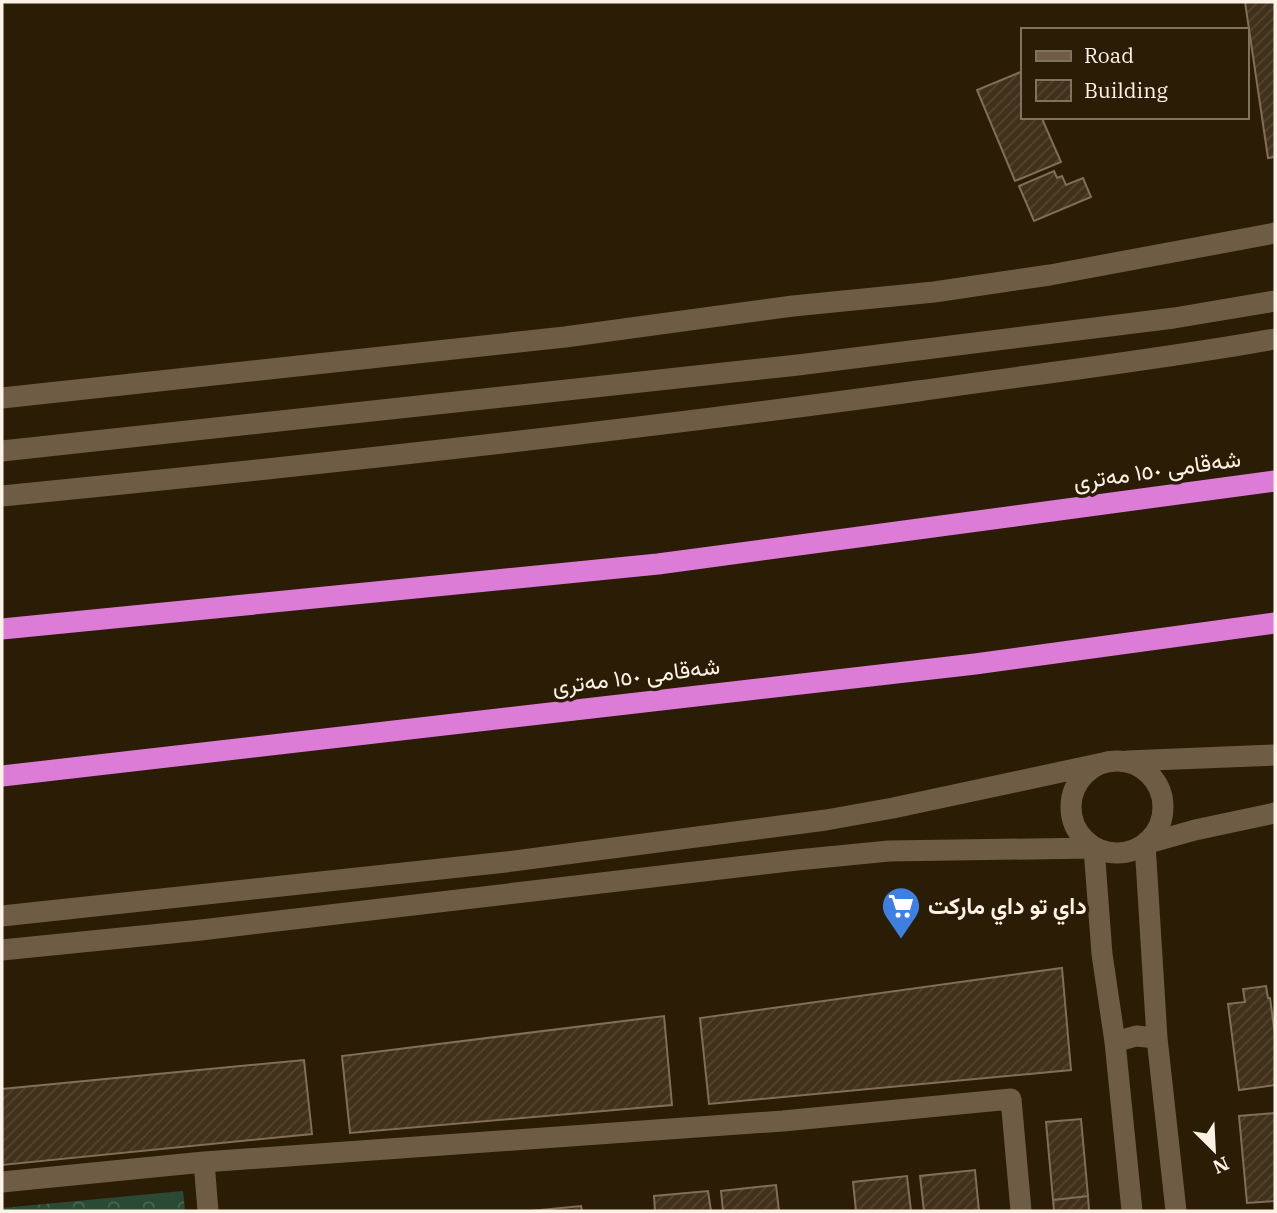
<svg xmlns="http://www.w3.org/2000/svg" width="1277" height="1213" font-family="'IBM Plex Serif',Vazirmatn,serif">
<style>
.park{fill:url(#park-crowns)}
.building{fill:url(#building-hatch);stroke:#806e56;stroke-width:2}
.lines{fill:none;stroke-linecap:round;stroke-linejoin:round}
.street{stroke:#6e5c45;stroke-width:21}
.secondary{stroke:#6e5c45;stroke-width:21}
.highway{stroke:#dd7cd6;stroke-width:21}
.labels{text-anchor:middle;stroke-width:7;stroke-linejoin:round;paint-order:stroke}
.street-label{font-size:23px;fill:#fcf2e5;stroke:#2b1c06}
.poi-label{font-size:23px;font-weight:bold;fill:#fcf2e5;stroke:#2b1c06;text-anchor:start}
</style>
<defs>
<pattern id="park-crowns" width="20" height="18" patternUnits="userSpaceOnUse" patternTransform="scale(1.75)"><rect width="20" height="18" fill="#2a4a35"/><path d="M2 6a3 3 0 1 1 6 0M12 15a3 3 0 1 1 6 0" fill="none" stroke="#4a6552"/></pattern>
<pattern id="building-hatch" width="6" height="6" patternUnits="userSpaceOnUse" patternTransform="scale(1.75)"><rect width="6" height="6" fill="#41311b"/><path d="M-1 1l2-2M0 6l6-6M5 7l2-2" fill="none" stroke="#544531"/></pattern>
</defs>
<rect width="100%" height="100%" fill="#2b1c06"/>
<!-- park -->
<path class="park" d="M183,1191L185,1211H2V1208Z"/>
<!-- building -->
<path class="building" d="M1245,2H1275V157L1268,158Z
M1023,71V117H1044L1043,121L1061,162L1015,181L977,90Z
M1054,171L1057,178L1062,176L1066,185L1083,178L1091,197L1034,221L1019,186Z
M1062,968L1071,1070L709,1104L700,1018Z
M1266,986L1268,998H1270L1275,1035V1085L1239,1090L1228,1004L1245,1002L1243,989Z
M664,1016L672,1105L350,1133L342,1056Z
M304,1060L312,1134L2,1165V1089Z
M1275,1113V1201L1247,1203L1239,1116Z
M1081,1119L1088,1196L1053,1200L1046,1122Z
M975,1170L979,1211H924L920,1176Z
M907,1176L911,1211H856L853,1182Z
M776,1185L779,1211H723L721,1191Z
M708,1191L711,1211H655L654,1196Z
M1088,1196L1089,1211H1054L1053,1200Z
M581,1206L582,1211H530Z"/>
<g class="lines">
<!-- street -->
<path class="street" d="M2,398L565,337L793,306L934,292L1050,275L1275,233
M204,1162L208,1211
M2,1182L204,1162L783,1121L1011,1099L1021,1211"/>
<!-- secondary -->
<path class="secondary" d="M2,451L798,365L1174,318L1275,301
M2,496C308,466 613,433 918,391C1037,374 1157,360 1275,339
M1071 807a46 46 0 1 1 92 0a46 46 0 1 1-92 0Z
M1127,761L1275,755
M2,916L506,862L826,820L893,808L1103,763
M2,950L201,930L797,860L889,851L1094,848L1102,954L1115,1042L1132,1211
M1115,1042L1136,1036L1157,1038
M1176,1211L1157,1038L1145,844L1195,830L1275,813"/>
<!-- highway -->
<path class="highway" d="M2,629L658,564L1275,481
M2,776L975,664L1275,623"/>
</g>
<!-- icons -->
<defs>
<g id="supermarket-pin" transform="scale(2.0125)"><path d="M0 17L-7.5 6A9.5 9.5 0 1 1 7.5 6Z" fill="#3f7fe0" stroke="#2b1c06"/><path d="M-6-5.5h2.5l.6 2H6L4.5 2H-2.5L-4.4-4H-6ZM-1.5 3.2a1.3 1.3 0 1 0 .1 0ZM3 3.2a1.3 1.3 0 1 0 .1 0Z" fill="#fff"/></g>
</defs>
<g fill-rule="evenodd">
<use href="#supermarket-pin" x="901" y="906"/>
</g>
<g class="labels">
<!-- street labels -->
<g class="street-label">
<text transform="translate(1157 470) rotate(-8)" y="8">شەقامی ١٥٠ مەتری</text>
<text transform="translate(636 676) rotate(-7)" y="8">شەقامی ١٥٠ مەتری</text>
</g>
<!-- poi labels -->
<g class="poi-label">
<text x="928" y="914">داي تو داي ماركت</text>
</g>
</g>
<!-- border -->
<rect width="1277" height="1213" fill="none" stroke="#fcf2e5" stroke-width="7"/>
<!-- legend -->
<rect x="1021" y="28" width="228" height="91" fill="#2b1c06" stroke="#7f725f" stroke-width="2"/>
<rect x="1036" y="51" width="35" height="10" fill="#6e5c45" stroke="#7f725f" stroke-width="2"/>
<text x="1084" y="63" font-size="21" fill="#fcf2e5">Road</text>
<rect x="1036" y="80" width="35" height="21" fill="url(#building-hatch)" stroke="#7f725f" stroke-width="2"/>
<text x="1084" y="98" font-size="21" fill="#fcf2e5">Building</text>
<!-- north arrow -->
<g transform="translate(1214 1150) rotate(156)" stroke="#2b1c06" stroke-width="5" paint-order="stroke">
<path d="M0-5L12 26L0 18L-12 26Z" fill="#fcf2e5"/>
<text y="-10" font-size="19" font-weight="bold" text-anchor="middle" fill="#fcf2e5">N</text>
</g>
</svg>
